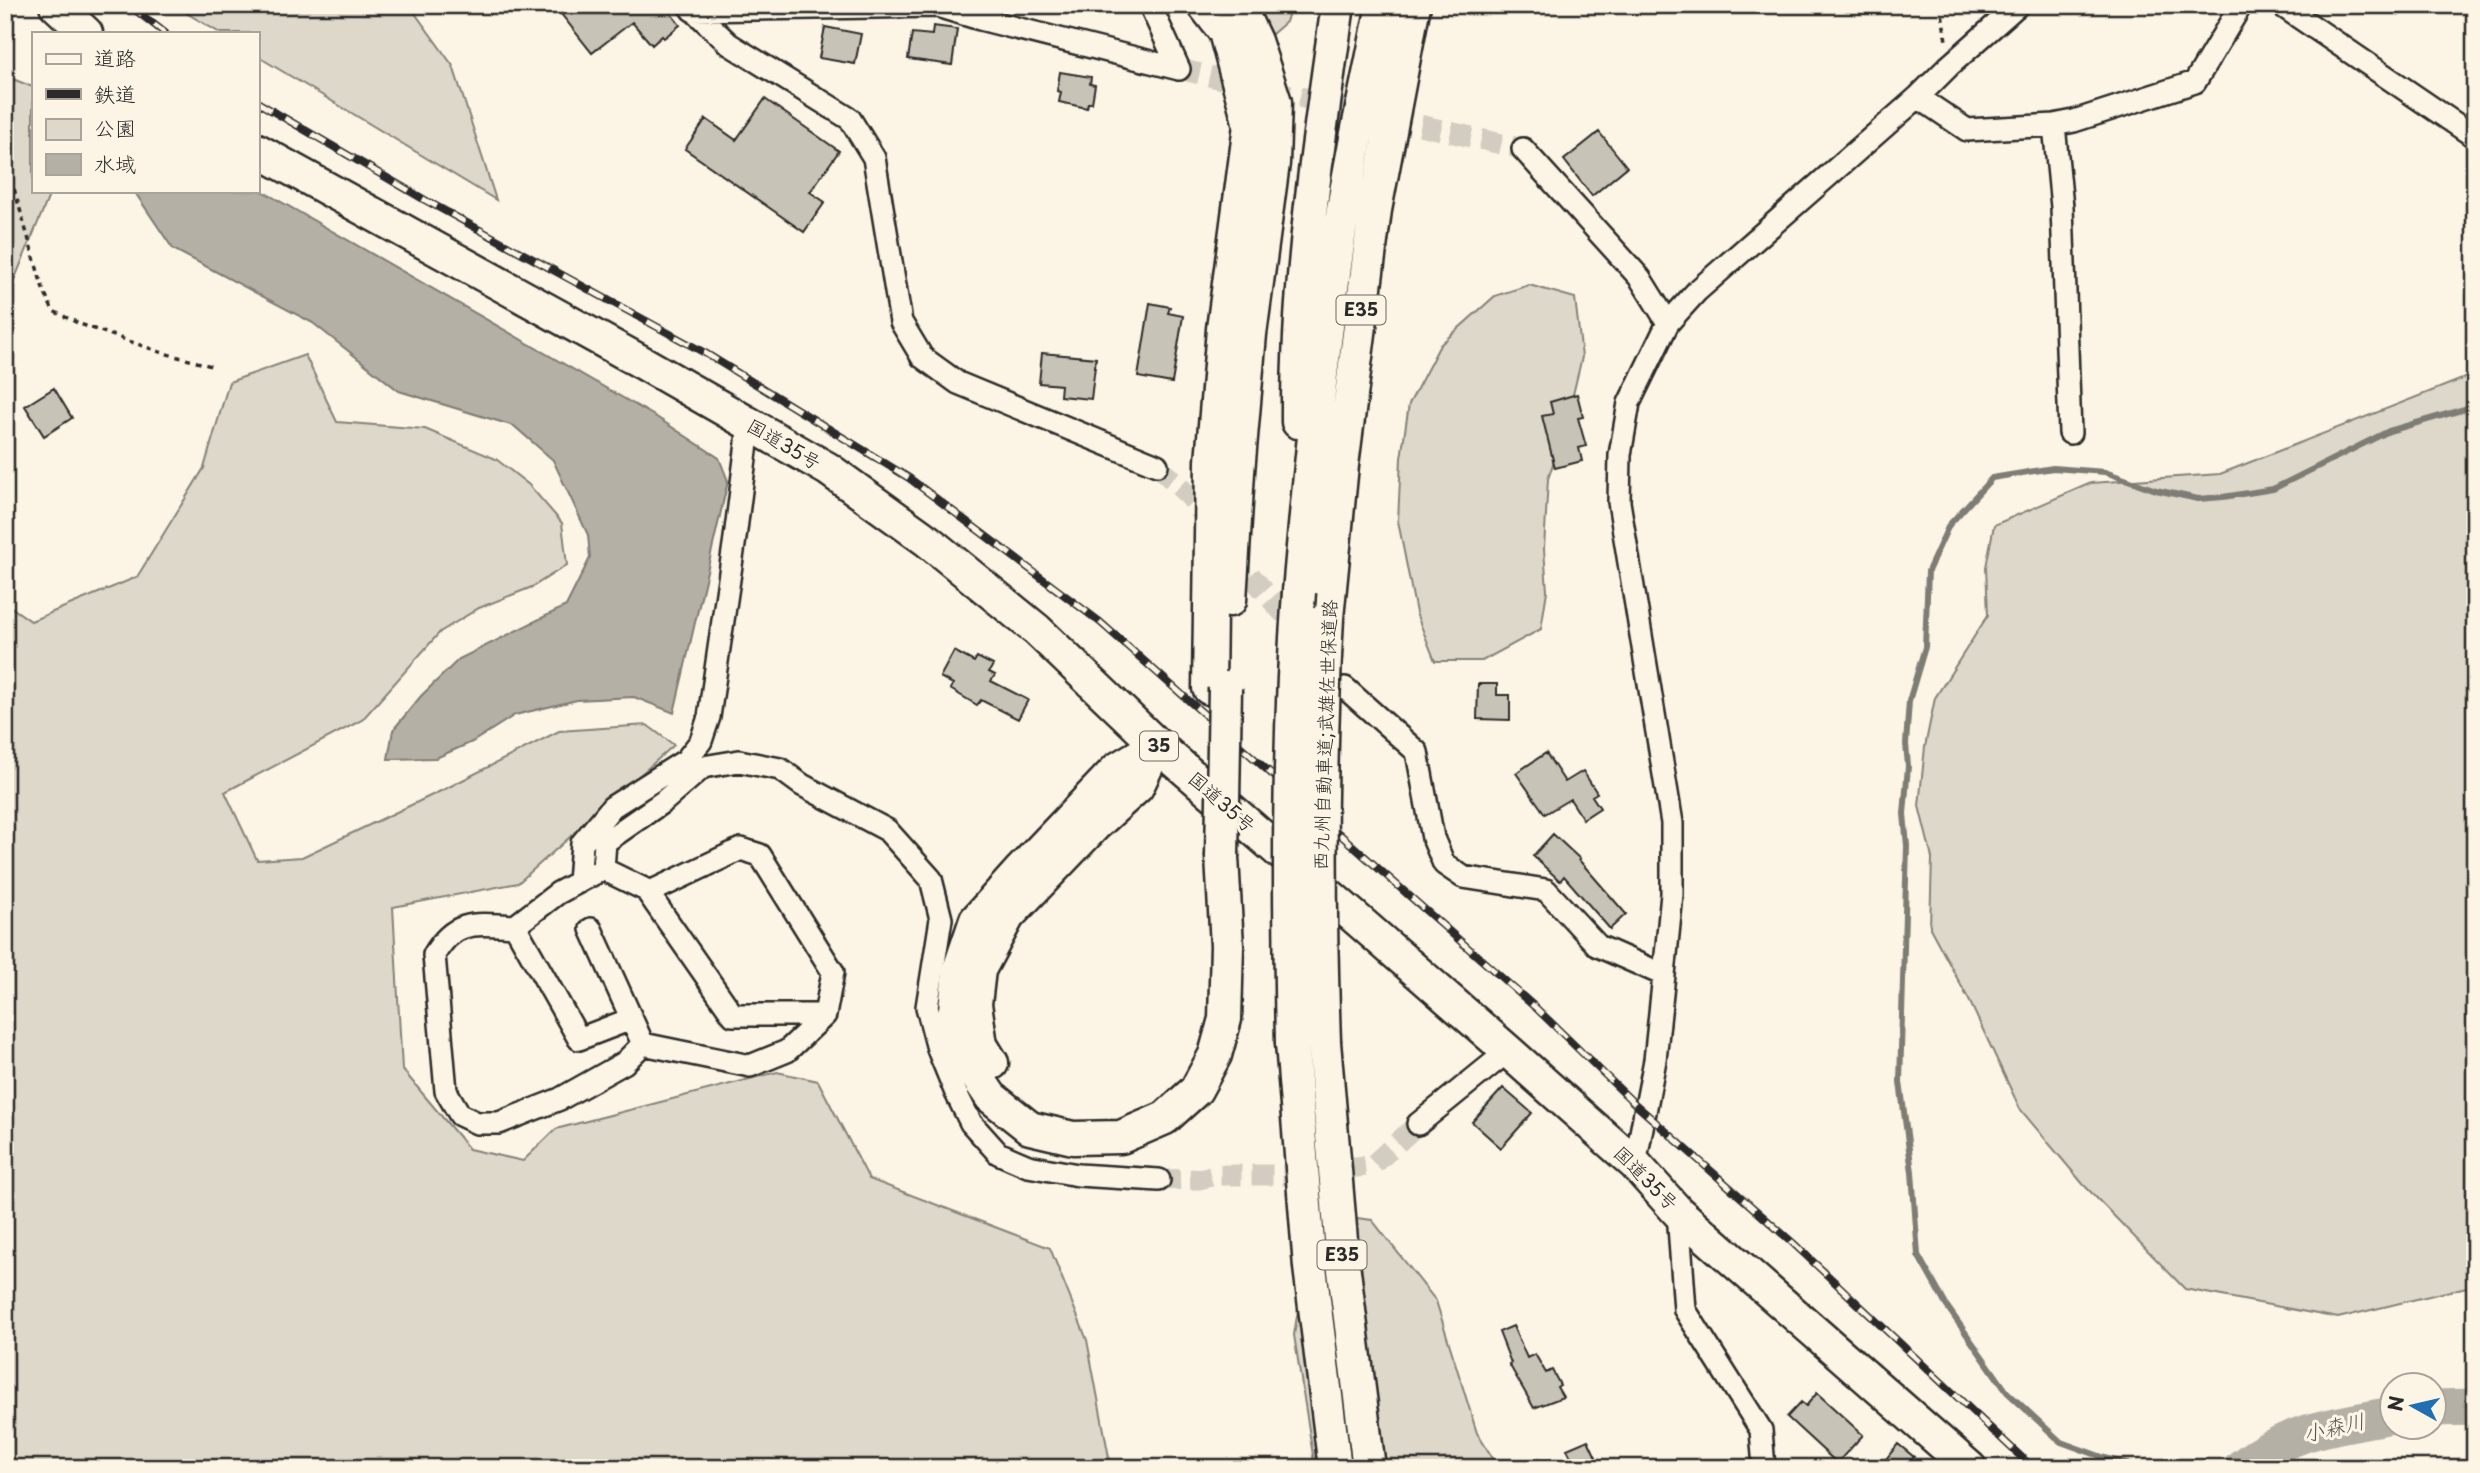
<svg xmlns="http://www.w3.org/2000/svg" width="2480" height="1473" font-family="'Playpen Sans','Klee One',sans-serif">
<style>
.green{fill:#ded8ca;stroke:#84827a;stroke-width:2}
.water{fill:#b4b0a5;stroke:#7d7b74;stroke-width:2}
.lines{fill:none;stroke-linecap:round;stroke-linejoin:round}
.stream{stroke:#7d7b74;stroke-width:6}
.river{stroke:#b4b0a5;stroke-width:37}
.building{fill:#c8c3b7;stroke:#2b2b2b;stroke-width:2}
.minor-tunnel{stroke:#d2cdc0;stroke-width:21;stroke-dasharray:21 10;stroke-linecap:butt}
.minor-casing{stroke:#2b2b2b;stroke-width:26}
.highway-casing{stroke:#2b2b2b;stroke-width:37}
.path{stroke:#2b2b2b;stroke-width:3.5;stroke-dasharray:5 5;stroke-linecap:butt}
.minor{stroke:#fcf5e5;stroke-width:21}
.highway{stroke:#fcf5e5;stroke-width:32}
.rail-casing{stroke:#2b2b2b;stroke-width:8}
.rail{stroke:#fcf5e5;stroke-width:5;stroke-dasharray:16;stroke-linecap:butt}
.highway-bridge-casing{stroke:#2b2b2b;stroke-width:37;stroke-linecap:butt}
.highway-bridge{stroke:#fcf5e5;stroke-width:32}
.labels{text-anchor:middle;stroke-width:6;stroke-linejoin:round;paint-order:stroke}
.shield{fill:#fcf5e5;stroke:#6a6863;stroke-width:2}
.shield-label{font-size:18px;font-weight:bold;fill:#2b2b2b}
.street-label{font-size:19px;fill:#2b2b2b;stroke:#fcf5e5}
.water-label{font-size:21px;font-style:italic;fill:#545350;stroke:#fcf5e5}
</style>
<rect width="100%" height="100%" fill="#fcf5e5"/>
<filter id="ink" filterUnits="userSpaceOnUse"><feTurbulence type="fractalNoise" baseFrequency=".0143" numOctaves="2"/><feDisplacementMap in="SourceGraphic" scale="14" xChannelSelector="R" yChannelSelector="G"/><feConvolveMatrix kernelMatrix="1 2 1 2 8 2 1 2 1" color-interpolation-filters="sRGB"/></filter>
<g filter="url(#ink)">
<!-- green -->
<path class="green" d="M173,5H409L453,66L496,200L257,56V33H220Z
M1255,5H1291L1286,22L1271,35Z
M5,76L33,87V191H51L8,295H5Z
M1529,285L1575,298L1582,357L1566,424L1548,479L1544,549L1547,591L1541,629L1482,661H1435L1416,613L1398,521L1401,458L1409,404L1440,345L1495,296Z
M305,355L337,422L425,429L496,459L529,485L562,523L567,565L532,587L479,608L440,632L362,720L225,792L257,860L302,857L447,788L559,731L647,725L674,745L518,883L393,907L402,1069L469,1149L523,1161L556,1129L777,1072L818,1081L869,1179L1050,1248L1087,1340L1111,1468H5V603L31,621L137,577L204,468L229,382Z
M2475,374V1285L2338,1318L2185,1289L2083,1184L2020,1109L1970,1002L1930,928L1932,858L1919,806L1925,747L1935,698L1988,615L1986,567L1994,525L2091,483L2220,474Z
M1333,1215L1372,1220L1436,1301L1477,1433L1499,1468H1315L1294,1335L1308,1246Z"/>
<!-- water -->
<path class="water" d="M257,188L658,418L719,458L728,481L674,713L634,697L577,700L515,715L472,742L436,758L388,759L393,730L421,696L459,659L566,606L590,558L588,535L553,460L514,426L399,391L313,323L173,249L134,191H257Z"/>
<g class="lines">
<!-- stream -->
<path class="stream" d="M2141,1468L2105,1458L2061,1442L2007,1392L1946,1305L1918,1255L1912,1172L1900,1082L1907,846L1904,814L1908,766L1906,744L1909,701L1925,647L1928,571L1949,525L1992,478L2053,468L2105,472L2156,490L2198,499L2223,497L2273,489L2389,431L2475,406"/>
<!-- river -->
<path class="river" d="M2434,1408L2475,1407
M2241,1468C2288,1430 2335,1426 2392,1415"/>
</g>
<!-- building -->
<path class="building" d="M554,5H664L680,25L664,38L662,36L652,45L632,22L592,53Z
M933,26L957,29L952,65L908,59L912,33L932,35Z
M825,27L861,34L855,64L819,58Z
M1060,72L1091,77L1090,84L1095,85L1092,103H1088L1087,108L1059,102L1061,92L1057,91Z
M765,99L839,151L810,192L825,202L804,232L685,149L706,119L736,140Z
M1599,132L1627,167L1592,196L1564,160Z
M1150,303L1170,307L1168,313L1183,316L1172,383L1138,377Z
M1042,353L1096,358L1091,399L1060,396L1061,385L1039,383Z
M54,388L72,418L44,436L25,406Z
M1577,394L1583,417L1578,418L1586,446L1579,448L1582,461L1555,468L1542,416L1553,414L1550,402Z
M954,651L974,662L977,657L993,665L989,672L995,675L991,681L1028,700L1018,719L981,700L977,705L950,689L953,684L940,677Z
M1478,684H1497V695H1510V720L1477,719Z
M1546,753L1565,782L1583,771L1597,793L1592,796L1600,808L1583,819L1570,799L1545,814L1516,773Z
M1553,834L1580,859L1579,860L1626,914L1610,929L1564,876L1560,881L1533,856Z
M1503,1088L1532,1113L1501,1148L1472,1122Z
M1513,1326L1527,1358L1535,1354L1546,1373L1552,1370L1560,1385L1557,1387L1563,1397L1534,1408L1509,1364L1511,1363L1499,1332Z
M1817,1393L1863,1435L1837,1463L1787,1417L1801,1402L1806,1406Z
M1588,1440L1601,1468H1576L1567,1449Z
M1898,1444L1914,1457L1905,1468H1879Z"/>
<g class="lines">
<!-- minor-tunnel -->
<path class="minor-tunnel" d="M1179,69L1523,149
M1157,465L1191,498L1211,526
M1230,552L1298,630
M1159,1180L1199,1179L1215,1175H1291L1373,1165L1418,1124"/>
<!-- minor casing -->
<g class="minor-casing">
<path id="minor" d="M688,5L729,44L850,119L874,158L901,322L922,357L958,383L1157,465
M1150,5L1179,69
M2281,5L2475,137
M692,10L937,6L980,19L1179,69
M1918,97L1967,130L2054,125L2062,207L2070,433
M2054,125L2074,121L2195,82L2241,5
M1523,149L1640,278L1668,323
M1345,688L1417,752L1433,838L1444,864L1463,877L1546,890L1598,946L1664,975
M603,869L605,842L664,801L703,767L739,761L780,769L802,785L887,830L931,879L941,919L927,1007L938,1049L956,1093L971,1123L998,1153L1028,1166L1078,1175L1159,1180
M579,882L582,843L612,807L686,760L701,741L709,717L735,538L747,443L748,423
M515,926L579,1039L631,1019
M591,929L643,1044L750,1066L787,1051L825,1015L833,972L760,855L741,849L648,893
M643,1044L624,1063L560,1099L499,1123H477L460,1115L446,1091L434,955C455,918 478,924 515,926L558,893L603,869L646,890L733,1015H825
M1418,1124L1508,1051
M1635,1164L1655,1060L1664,975L1672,894V823L1619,502L1620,455L1629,403L1668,323L1697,291L1918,97L1949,66L2018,5
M1678,1212L1685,1310L1761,1430L1764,1468"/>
</g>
<!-- highway casing -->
<g class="highway-casing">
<path id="highway" d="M56,5L86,33
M1204,5L1225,32L1250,125L1223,329L1212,461L1209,688
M257,150L645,364L828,469L928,541L1037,630L1157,745L1508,1051L1635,1164L1678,1212L1970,1468
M1298,422C1297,283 1318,143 1338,5
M1299,592C1310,464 1324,337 1343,210C1354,141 1370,73 1383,5
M1230,600L1238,472L1250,334L1273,163L1275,102L1255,41L1238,5
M1327,618L1342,465L1375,210L1414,5
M1157,745L1117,769L1021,870L976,920L959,970L954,1019L962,1054L991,1097L1030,1128L1073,1138L1121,1137L1165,1118L1196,1090L1215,1055L1225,1019L1227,946L1222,857
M1324,1042L1343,1263L1369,1468
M1292,1043L1310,1267L1335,1468
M992,1063L981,1045L975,1004L979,970L1008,916L1095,825L1137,787L1157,745"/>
</g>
<!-- path -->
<path class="path" d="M1941,5L1946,41
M5,173L10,175L43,289L53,311L80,324L160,352L215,367"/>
<!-- minor -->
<use href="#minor" class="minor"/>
<!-- highway -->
<use href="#highway" class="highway"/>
<!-- rail casing -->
<g class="rail-casing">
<path id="rail" d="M129,5L165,33
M257,102L425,200L705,353L909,478L1100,622L1536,1008L1635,1104L1793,1243L2033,1468"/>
</g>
<!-- rail -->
<use href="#rail" class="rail"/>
<!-- highway-bridge casing -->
<g class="highway-bridge-casing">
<path id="highway-bridge" d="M1222,857L1225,688
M1324,1042C1319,900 1319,759 1327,618
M1292,1043C1289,893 1288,742 1299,592"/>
</g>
<!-- highway-bridge -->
<use href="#highway-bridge" class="highway-bridge"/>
</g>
</g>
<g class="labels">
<!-- shield labels -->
<g class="shield">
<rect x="1336.5" y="295.5" width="49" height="29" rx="5"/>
<rect x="1140" y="731.5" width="38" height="29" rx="5"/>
<rect x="1317.5" y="1240.5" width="49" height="29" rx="5"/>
</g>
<g class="shield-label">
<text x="1361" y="316">E35</text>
<text x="1159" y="752">35</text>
<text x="1342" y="1261">E35</text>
</g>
<!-- street labels -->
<g class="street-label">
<text transform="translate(784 444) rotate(30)" y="7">国道35号</text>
<text transform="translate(1325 735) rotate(-88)" y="7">西九州自動車道;武雄佐世保道路</text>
<text transform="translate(1222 802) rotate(41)" y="7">国道35号</text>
<text transform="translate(1646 1178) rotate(45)" y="7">国道35号</text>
</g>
<!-- water labels -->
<g class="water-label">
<text transform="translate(2334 1428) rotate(-13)" y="7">小森川</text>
</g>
</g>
<!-- margin -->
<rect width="2480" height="1473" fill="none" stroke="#fcf5e5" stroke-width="28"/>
<rect x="14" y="14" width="2452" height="1445" fill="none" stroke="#2b2b2b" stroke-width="2.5" filter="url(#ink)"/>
<!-- legend -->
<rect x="32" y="32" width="228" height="161" fill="#fcf5e5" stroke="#a8a49b" stroke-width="2"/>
<rect x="46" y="54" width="35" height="10" fill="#fcf5e5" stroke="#a8a49b" stroke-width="2"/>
<text x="94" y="66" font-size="21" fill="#2b2b2b">道路</text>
<rect x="46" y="89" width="35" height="10" fill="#2b2b2b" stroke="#a8a49b" stroke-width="2"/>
<text x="94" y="102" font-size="21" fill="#2b2b2b">鉄道</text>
<rect x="46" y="119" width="35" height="21" fill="#ded8ca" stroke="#a8a49b" stroke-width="2"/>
<text x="94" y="136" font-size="21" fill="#2b2b2b">公園</text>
<rect x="46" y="154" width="35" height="21" fill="#b4b0a5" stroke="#a8a49b" stroke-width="2"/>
<text x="94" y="172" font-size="21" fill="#2b2b2b">水域</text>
<!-- north arrow -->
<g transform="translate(2413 1406) rotate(278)"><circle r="33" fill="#fcf5e5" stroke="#a8a49b" stroke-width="2"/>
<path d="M0-5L12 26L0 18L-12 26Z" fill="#1f6fb2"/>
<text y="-10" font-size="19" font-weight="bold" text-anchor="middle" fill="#2b2b2b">N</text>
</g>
</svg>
